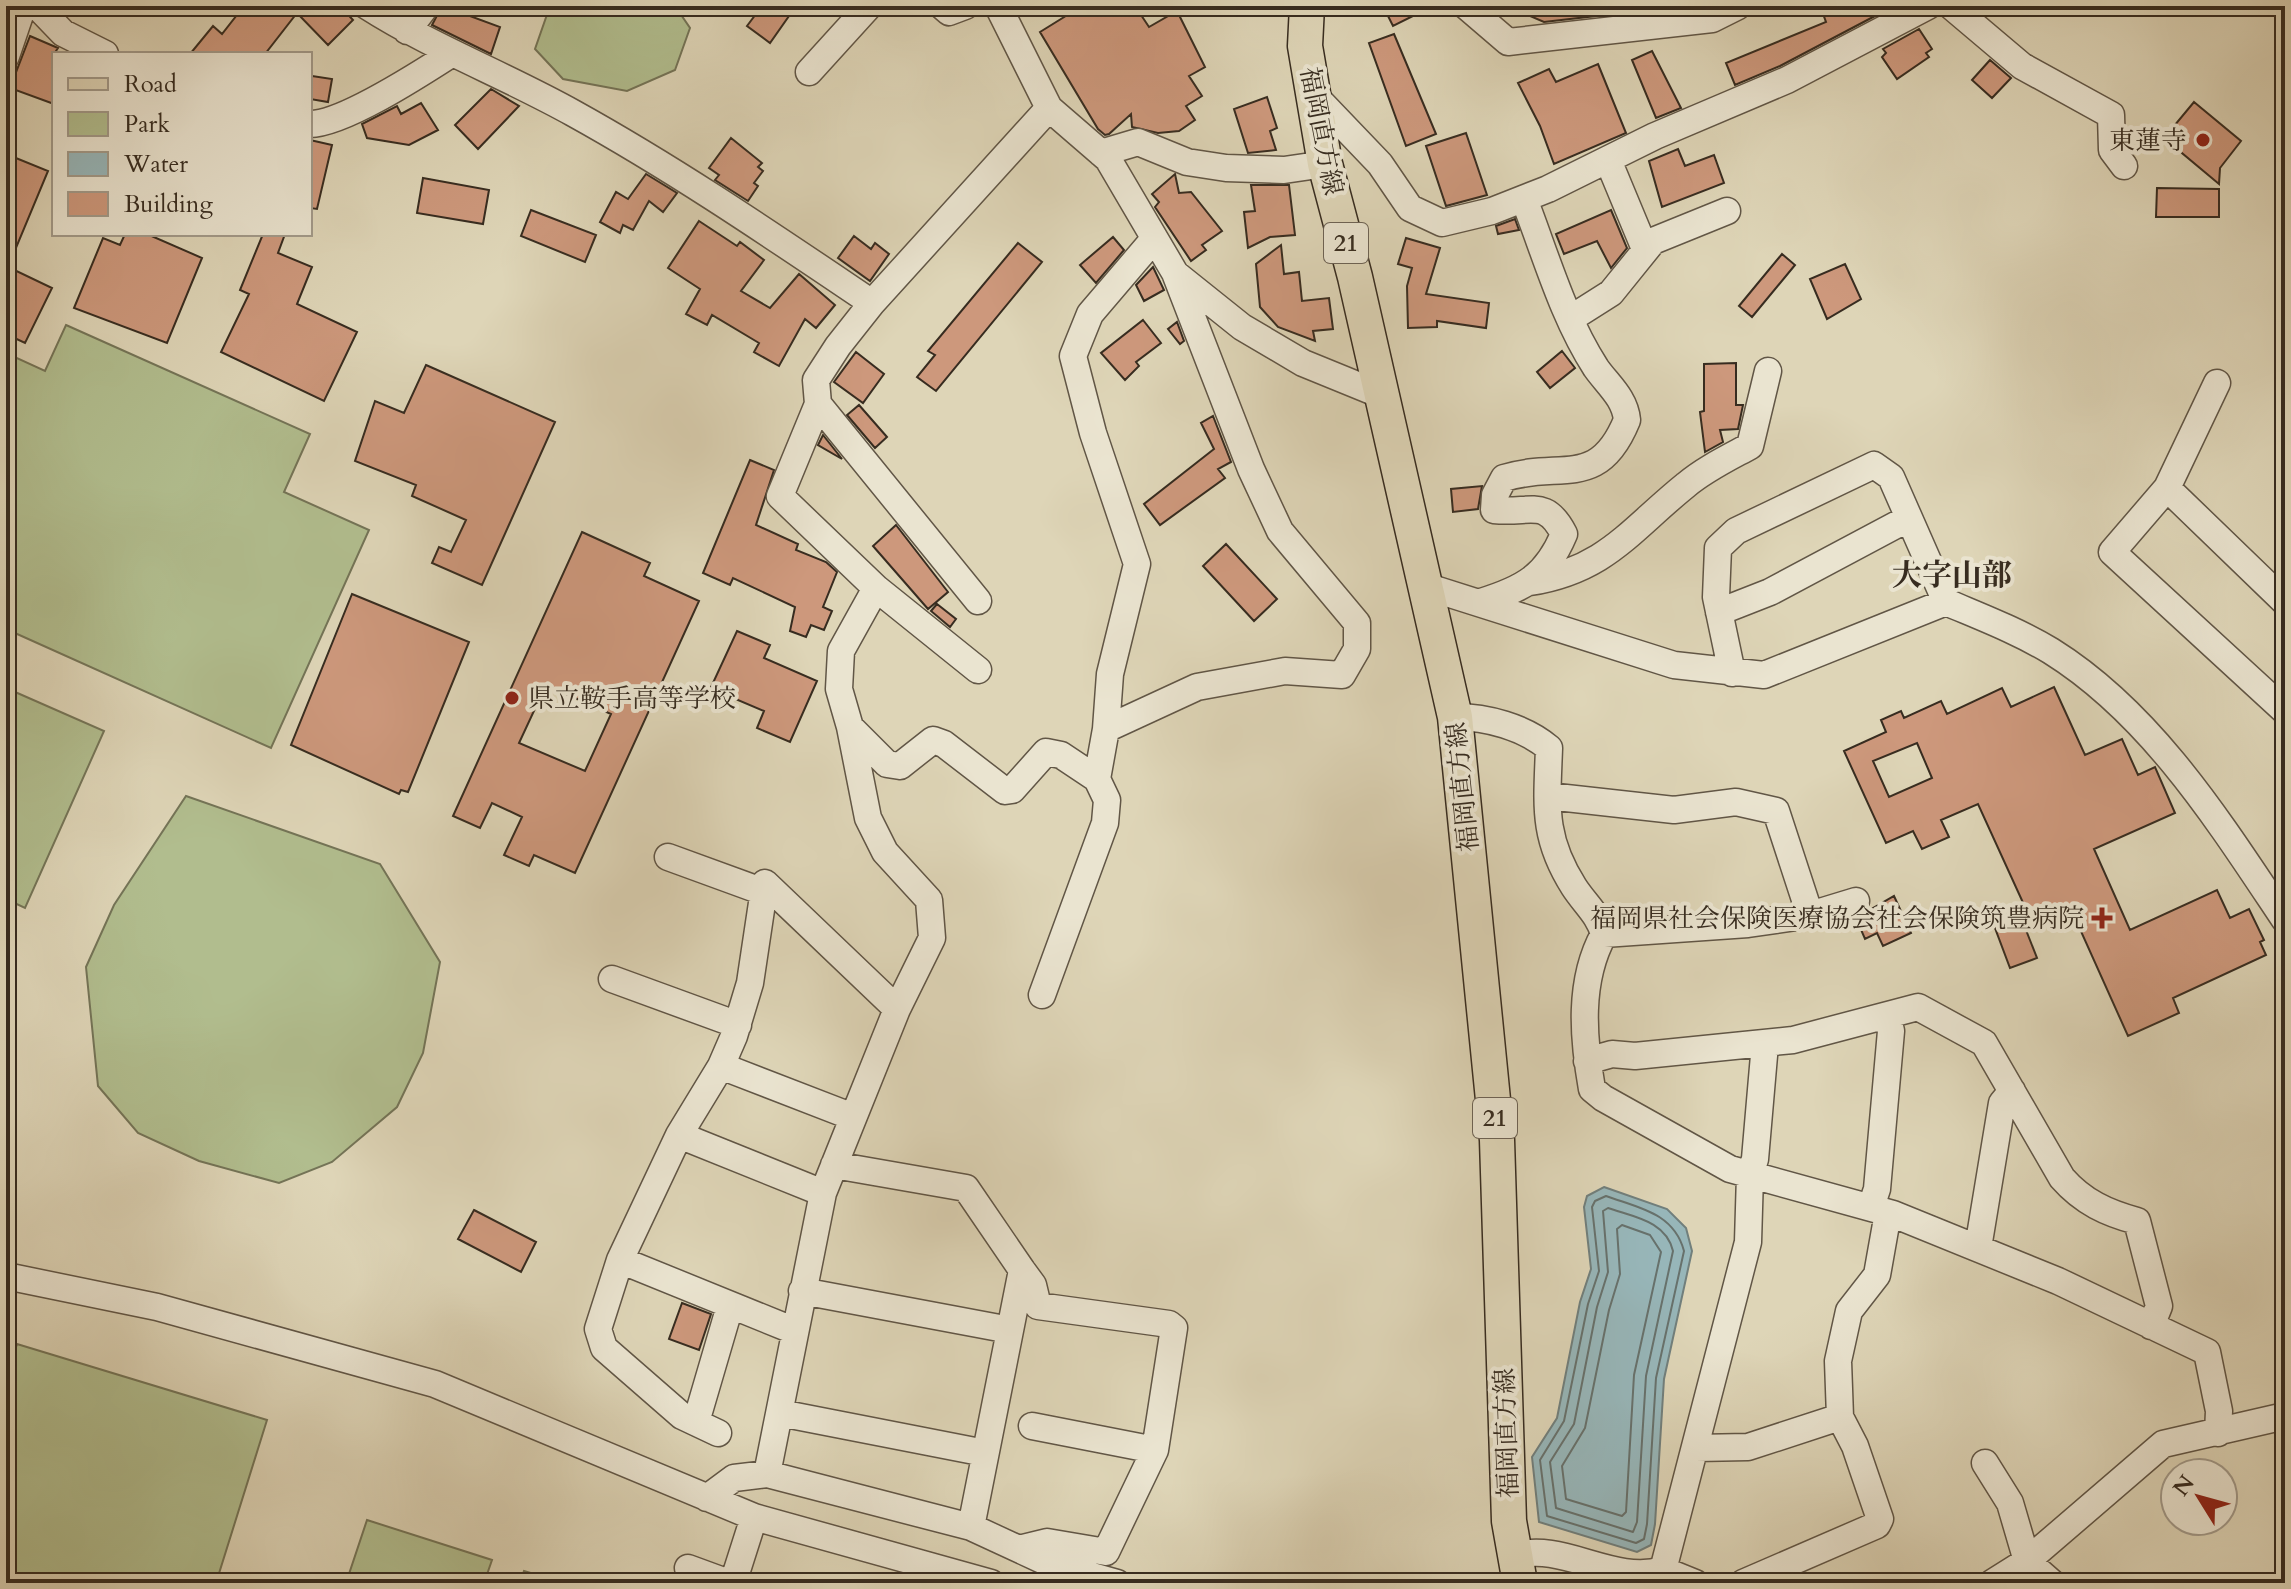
<svg xmlns="http://www.w3.org/2000/svg" width="2291" height="1589" font-family="Cardo,'Noto Serif JP',serif">
<style>
.green{fill:#b1bd8e;stroke:#747457;stroke-width:2}
.water{fill:#97b6b9;stroke:#717f7c;stroke-width:2}
.lines{fill:none;stroke-linecap:round;stroke-linejoin:round}
.shore{stroke:#67716c;stroke-width:2}
.building{fill:#cd987c;stroke:#372c20;stroke-width:2;fill-rule:evenodd}
.minor-casing{stroke:#615646;stroke-width:29}
.major-casing{stroke:#372c20;stroke-width:37}
.minor{stroke:#eae4d0;stroke-width:26}
.major{stroke:#ded5b7;stroke-width:34}
.poi-dot{fill:#8f2418;stroke:#eae4d0;stroke-width:3}
.labels{text-anchor:middle;stroke-width:8;stroke-linejoin:round;paint-order:stroke}
.shield{fill:#eae4d0;stroke:#6d6355;stroke-width:2}
.shield-label{font-size:24px;font-weight:bold;fill:#372c20}
.street-label{font-size:26px;fill:#372c20;stroke:#eae4d0}
.poi-label{font-size:26px;fill:#372c20;stroke:#eae4d0;text-anchor:end}
.quarter-label{font-size:30px;font-weight:bold;fill:#372c20;stroke:#eae4d0}
</style>
<rect width="100%" height="100%" fill="#ded5b7"/>
<filter id="stains"><feTurbulence type="fractalNoise" baseFrequency=".0025" numOctaves="4"/><feColorMatrix values="0 0 0 0 .2 0 0 0 0 .09 0 0 0 0 .02 0 0 0 .5 -.17"/></filter>
<radialGradient id="worn" r=".72"><stop offset=".6" stop-color="#630" stop-opacity="0"/><stop offset="1" stop-color="#630" stop-opacity=".3"/></radialGradient>
<!-- green -->
<path class="green" d="M550,6H675L690,28L675,70L627,91L563,79L535,49Z
M66,325L310,434L284,492L369,530L271,748L6,629V353L45,371Z
M6,688L104,731L25,908L6,899Z
M186,796L380,864L440,962L423,1053L397,1107L332,1162L279,1183L199,1161L138,1133L98,1086L86,967L114,905Z
M17,1344L267,1420L216,1583H6V1378Z
M367,1520L492,1560L484,1583H346Z
M524,1571L564,1583H520Z"/>
<!-- water -->
<path class="water" d="M1604,1187L1667,1209L1686,1228L1692,1251L1664,1379L1655,1524L1651,1545L1637,1552L1539,1522L1532,1457L1557,1418L1580,1302L1591,1269L1584,1207L1587,1196Z"/>
<g class="lines">
<!-- shore -->
<path class="shore" d="M1606,1196C1639,1208 1674,1213 1684,1251L1656,1378L1647,1524L1644,1539L1636,1543L1547,1516L1540,1460L1564,1421L1588,1304L1599,1271L1592,1207L1595,1201Z
M1608,1208C1634,1217 1666,1221 1673,1251L1646,1376L1637,1522L1633,1532L1556,1508L1550,1462L1574,1424L1597,1307L1608,1272L1603,1211Z
M1622,1225L1650,1235L1661,1252L1634,1375L1626,1512L1622,1516L1566,1499L1562,1466L1585,1428L1609,1310L1620,1274L1617,1229Z"/>
</g>
<!-- building -->
<path class="building" d="M244,6H340L353,20L328,45L297,13L265,54H190L213,26L222,34Z
M442,6H469L459,12L500,27L491,54L432,25Z
M762,6H796L770,43L747,26Z
M1082,6H1135L1149,27L1177,11L1205,67L1189,76L1202,96L1186,106L1195,120L1179,131L1158,133L1132,127L1131,114L1109,134L1105,135L1098,129L1040,32Z
M1383,6H1433L1393,26Z
M1507,6H1613V14L1544,22Z
M1835,6H1894L1780,66L1735,85L1726,63L1826,22L1822,11Z
M1919,29L1932,49L1926,53L1929,57L1897,79L1882,57L1886,53L1883,49Z
M1394,34L1436,134L1406,146L1369,43Z
M30,36L58,48L54,54V104L10,88Z
M1652,51L1681,108L1656,118L1632,60Z
M1990,60L2011,78L1992,98L1972,80Z
M1598,64L1626,133L1554,164L1540,126L1518,83L1549,69L1556,82Z
M312,76L332,79L328,102L310,99Z
M491,89L519,106L478,149L455,125Z
M1267,97L1277,128L1270,131L1276,150L1248,153L1234,109Z
M2194,102L2241,141L2220,168L2219,184L2164,138Z
M421,103L438,130L409,145L367,138L362,124L397,106L401,114Z
M1466,133L1487,195L1446,206L1426,146Z
M731,138L762,163L758,167L763,171L754,183L758,186L748,201L715,180L719,175L709,168Z
M310,140L332,145L317,209L310,208Z
M1678,149L1685,166L1714,155L1724,183L1662,207L1649,161Z
M6,154L48,171L8,267L52,288L25,343L6,334Z
M646,174L677,193L663,212L649,201L633,230L623,225L620,233L600,222L616,192L628,199Z
M1175,174L1179,193L1191,192L1222,231L1202,245L1206,250L1191,261L1155,207L1159,202L1152,194Z
M423,178L489,190L483,224L417,213Z
M1251,185H1289L1295,235L1270,237L1248,248L1244,212L1255,211Z
M2157,188L2219,189V217H2156Z
M531,210L596,235L585,262L521,236Z
M1611,210L1627,248L1611,268L1597,241L1564,254L1556,234Z
M1515,219L1519,230L1498,234L1496,226Z
M699,221L737,246L740,242L764,260L741,291L770,308L799,274L835,305L816,328L805,319L779,366L754,352L759,343L712,315L707,325L686,314L700,289L668,268Z
M125,234H147L202,258L167,343L74,308L103,238L120,245Z
M263,234H285L278,253L312,267L297,304L357,332L324,401L221,352L249,294L240,290Z
M854,236L871,249L875,243L889,254L870,281L838,258Z
M1113,237L1124,250L1096,283L1080,265Z
M1406,238L1440,248L1426,294L1489,303L1486,328L1437,321V327L1408,328L1407,286L1412,268L1398,264Z
M1018,243L1042,262L936,391L917,377L935,355L928,351Z
M1281,245L1284,274L1299,272L1302,301L1329,298L1333,329L1313,331L1315,341L1278,327L1260,307L1256,264Z
M1782,254L1795,265L1752,317L1739,306Z
M1845,264L1861,299L1827,319L1810,279Z
M1153,267L1164,290L1144,301L1136,285Z
M1143,320L1161,343L1136,362L1139,366L1125,380L1101,353Z
M1177,322L1184,341L1180,344L1168,329Z
M1562,351L1575,368L1550,388L1537,372Z
M856,352L884,374L863,403L834,382Z
M1736,363V405H1743L1738,429L1720,430L1723,442L1705,452L1700,412L1704,411V364Z
M426,365L555,422L482,585L432,563L439,547L451,552L466,520L412,496L416,485L355,461L375,401L404,413Z
M859,405L887,437L875,448L847,415Z
M1213,416L1231,462L1218,469L1225,478L1160,525L1144,504L1214,449L1201,423Z
M823,435L842,459L818,445Z
M750,460L774,470L756,525L798,544L796,550L826,562L837,572L823,607L832,611L824,630L811,625L806,637L790,631L795,607L733,578L730,585L703,573Z
M1482,486L1478,509L1453,512L1451,489Z
M896,525L948,592L928,609L873,546Z
M582,532L650,563L644,576L699,601L575,873L534,855L529,866L504,855L522,817L492,803L480,828L453,816ZM546,685L611,714L585,771L519,743Z
M1226,544L1277,599L1254,621L1203,566Z
M352,594L469,642L408,792L401,790L399,794L291,745Z
M937,604L956,619L950,627L931,611Z
M737,631L770,645L764,658L817,681L790,742L757,728L764,711L731,697L726,707L706,698Z
M2054,687L2085,755L2122,739L2138,775L2155,767L2175,813L2094,849L2130,930L2217,890L2230,918L2249,909L2264,940L2260,942L2266,955L2173,998L2179,1013L2128,1036L2071,909L2026,930L2037,958L2010,968L1992,920L2025,907L1978,804L1941,820L1949,837L1922,849L1913,831L1886,843L1844,751L1886,732L1881,720L1901,711L1904,718L1941,701L1947,714L2002,688L2011,707ZM1917,743L1932,778L1889,797L1873,761Z
M1894,896L1911,933L1883,946L1877,933L1865,939L1856,918Z
M474,1210L536,1242L521,1272L458,1239Z
M682,1303L711,1314L699,1350L669,1339Z"/>
<g class="lines">
<!-- minor casing -->
<g class="minor-casing">
<path id="minor" d="M37,6L63,33L105,54
M367,6C433,48 505,75 573,113C676,170 774,237 872,303
M942,6L949,12L965,6
M998,6L1049,108L1108,159L1175,273L1251,469L1280,531L1357,623V649L1342,675L1285,671L1197,687L1106,729
M1466,6L1508,42L1712,19L1738,6
M1951,6L2022,66L2111,115L2112,150L2124,166
M407,31L426,6
M6,56L23,6
M809,72L869,6
M1312,93L1380,164L1410,208L1442,223L1492,211L1548,189L1655,136L1787,80L1928,6
M310,124C343,124 420,74 451,54
M1101,153L1138,142L1187,162L1226,168L1284,170L1325,164
M1608,160L1645,249
M1177,275L1242,327L1303,363L1379,394
M1570,319L1611,293L1653,241L1727,211
M818,404L978,601
M2167,488L2217,383
M1530,582C1606,570 1630,530 1686,485C1705,469 1728,458 1750,446L1768,371
M1428,587L1674,665L1764,675L1946,602C1981,617 2018,631 2051,651C2152,714 2220,823 2285,920
M876,588L978,670
M1481,602C1523,589 1546,577 1564,534C1545,497 1531,514 1494,510L1495,495L1504,478C1561,460 1598,491 1627,420C1625,398 1608,385 1596,368C1563,317 1546,256 1524,199
M2285,602L2167,488L2112,552L2285,711
M1719,612L1770,592L1909,518
M1732,673L1716,597L1718,548L1736,531L1874,465L1891,477L1946,602
M1455,717C1487,717 1524,727 1549,748C1547,805 1542,837 1574,887C1585,904 1599,915 1604,934C1578,981 1583,1038 1592,1089L1603,1098L1730,1169L1893,1214L2058,1281L2207,1352L2219,1411L2218,1433
M850,727L887,764L900,766L933,740L944,744L1005,791L1012,790L1046,752L1061,755L1097,779
M1548,796L1674,810L1736,802L1776,811L1810,915L1748,924L1604,934
M668,857L764,892
M1810,915L1856,901
M612,979L738,1025
M1042,995L1105,823L1107,800L1097,779L1106,729L1110,674L1137,564L1093,433L1073,356L1090,314L1154,239
M1587,1061L1612,1054L1635,1056L1793,1040L1918,1007L1984,1043L2062,1178C2083,1202 2107,1213 2137,1221L2159,1306L2151,1326
M721,1066L853,1117
M679,1135L823,1193
M834,1165L966,1188L1022,1270L971,1527
M1871,1207L1877,1189L1891,1031L1888,1018
M1978,1248L2002,1103L2012,1091
M620,1260L795,1331
M6,1276L157,1307L435,1384L754,1517L991,1583
M802,1291L1010,1330
M780,1413L985,1453
M696,1422L730,1306
M1032,1426L1155,1450
M718,1433L682,1416L604,1348L598,1329L620,1260L679,1135L721,1066L734,1036L750,983L765,883L897,1009
M1696,1448L1748,1447L1840,1417
M1985,1463L2010,1503L2027,1561L2052,1583
M767,1474L823,1193L897,1009L932,938L929,900L885,852L868,818L850,727L839,689L841,651L876,588L780,496L818,404L816,380L838,346L872,303L1049,108
M707,1498L734,1478L767,1474L971,1527L1053,1565L1117,1583
M1019,1549L1047,1542L1106,1552L1155,1450L1174,1328L1169,1324L1038,1306L1033,1285L1022,1270
M1514,1556C1563,1541 1612,1585 1663,1570L1748,1242L1750,1175L1755,1159L1765,1044
M688,1568L729,1583
M1663,1570L1695,1583
M733,1583L754,1517
M1743,1583L1877,1525L1880,1519L1855,1446L1840,1417L1838,1361L1849,1311L1877,1275L1888,1213
M1992,1583L2027,1561L2163,1444L2285,1416"/>
</g>
<!-- major casing -->
<g class="major-casing">
<path id="major" d="M1307,6L1305,46L1325,164L1355,277L1455,717L1497,1140L1509,1521L1520,1583"/>
</g>
<!-- minor -->
<use href="#minor" class="minor"/>
<!-- major -->
<use href="#major" class="major"/>
</g>
<!-- markers -->
<g class="poi-dot">
<circle cx="2203" cy="140" r="8"/>
<circle cx="512" cy="698" r="8"/>
<path d="M2098 906h8v8h8v8h-8v8h-8v-8h-8v-8h8z"/>
</g>
<g class="labels">
<!-- shield labels -->
<g class="shield">
<rect x="1324" y="223" width="44" height="40" rx="6"/>
<rect x="1473" y="1098" width="44" height="40" rx="6"/>
</g>
<g class="shield-label">
<text x="1346" y="251">21</text>
<text x="1495" y="1126">21</text>
</g>
<!-- street labels -->
<g class="street-label">
<text transform="translate(1322 131) rotate(79)" y="9">福岡直方線</text>
<text transform="translate(1462 787) rotate(-96)" y="9">福岡直方線</text>
<text transform="translate(1506 1433) rotate(-92)" y="9">福岡直方線</text>
</g>
<!-- poi labels -->
<g class="poi-label">
<text x="2187" y="149">東蓮寺</text>
<text x="528" y="707" text-anchor="start">県立鞍手高等学校</text>
<text x="2084" y="927">福岡県社会保険医療協会社会保険筑豊病院</text>
</g>
<!-- quarter labels -->
<g class="quarter-label">
<text x="1952" y="585">大字山部</text>
</g>
</g>
<!-- margin -->
<rect width="2291" height="1589" fill="none" stroke="#ded5b7" stroke-width="32"/>
<rect x="8" y="8" width="2275" height="1573" fill="none" stroke="#372c20" stroke-width="4"/>
<rect x="16" y="16" width="2259" height="1557" fill="none" stroke="#372c20" stroke-width="2"/>
<!-- legend -->
<rect x="52" y="52" width="260" height="184" fill="#eae4d0" stroke="#a29a8a" stroke-width="2"/>
<rect x="68" y="78" width="40" height="12" fill="#ded5b7" stroke="#a29a8a" stroke-width="2"/>
<text x="124" y="92" font-size="24" fill="#372c20">Road</text>
<rect x="68" y="112" width="40" height="24" fill="#b1bd8e" stroke="#a29a8a" stroke-width="2"/>
<text x="124" y="132" font-size="24" fill="#372c20">Park</text>
<rect x="68" y="152" width="40" height="24" fill="#97b6b9" stroke="#a29a8a" stroke-width="2"/>
<text x="124" y="172" font-size="24" fill="#372c20">Water</text>
<rect x="68" y="192" width="40" height="24" fill="#cd987c" stroke="#a29a8a" stroke-width="2"/>
<text x="124" y="212" font-size="24" fill="#372c20">Building</text>
<!-- north arrow -->
<g transform="translate(2199 1497) rotate(307)"><circle r="38" fill="#eae4d0" stroke="#a29a8a" stroke-width="2"/>
<path d="M0-6L14 30L0 20L-14 30Z" fill="#8f2418"/>
<text y="-12" font-size="22" font-weight="bold" text-anchor="middle" fill="#372c20">N</text>
</g>
<rect width="100%" height="100%" filter="url(#stains)"/>
<rect width="100%" height="100%" fill="url(#worn)"/>
</svg>
